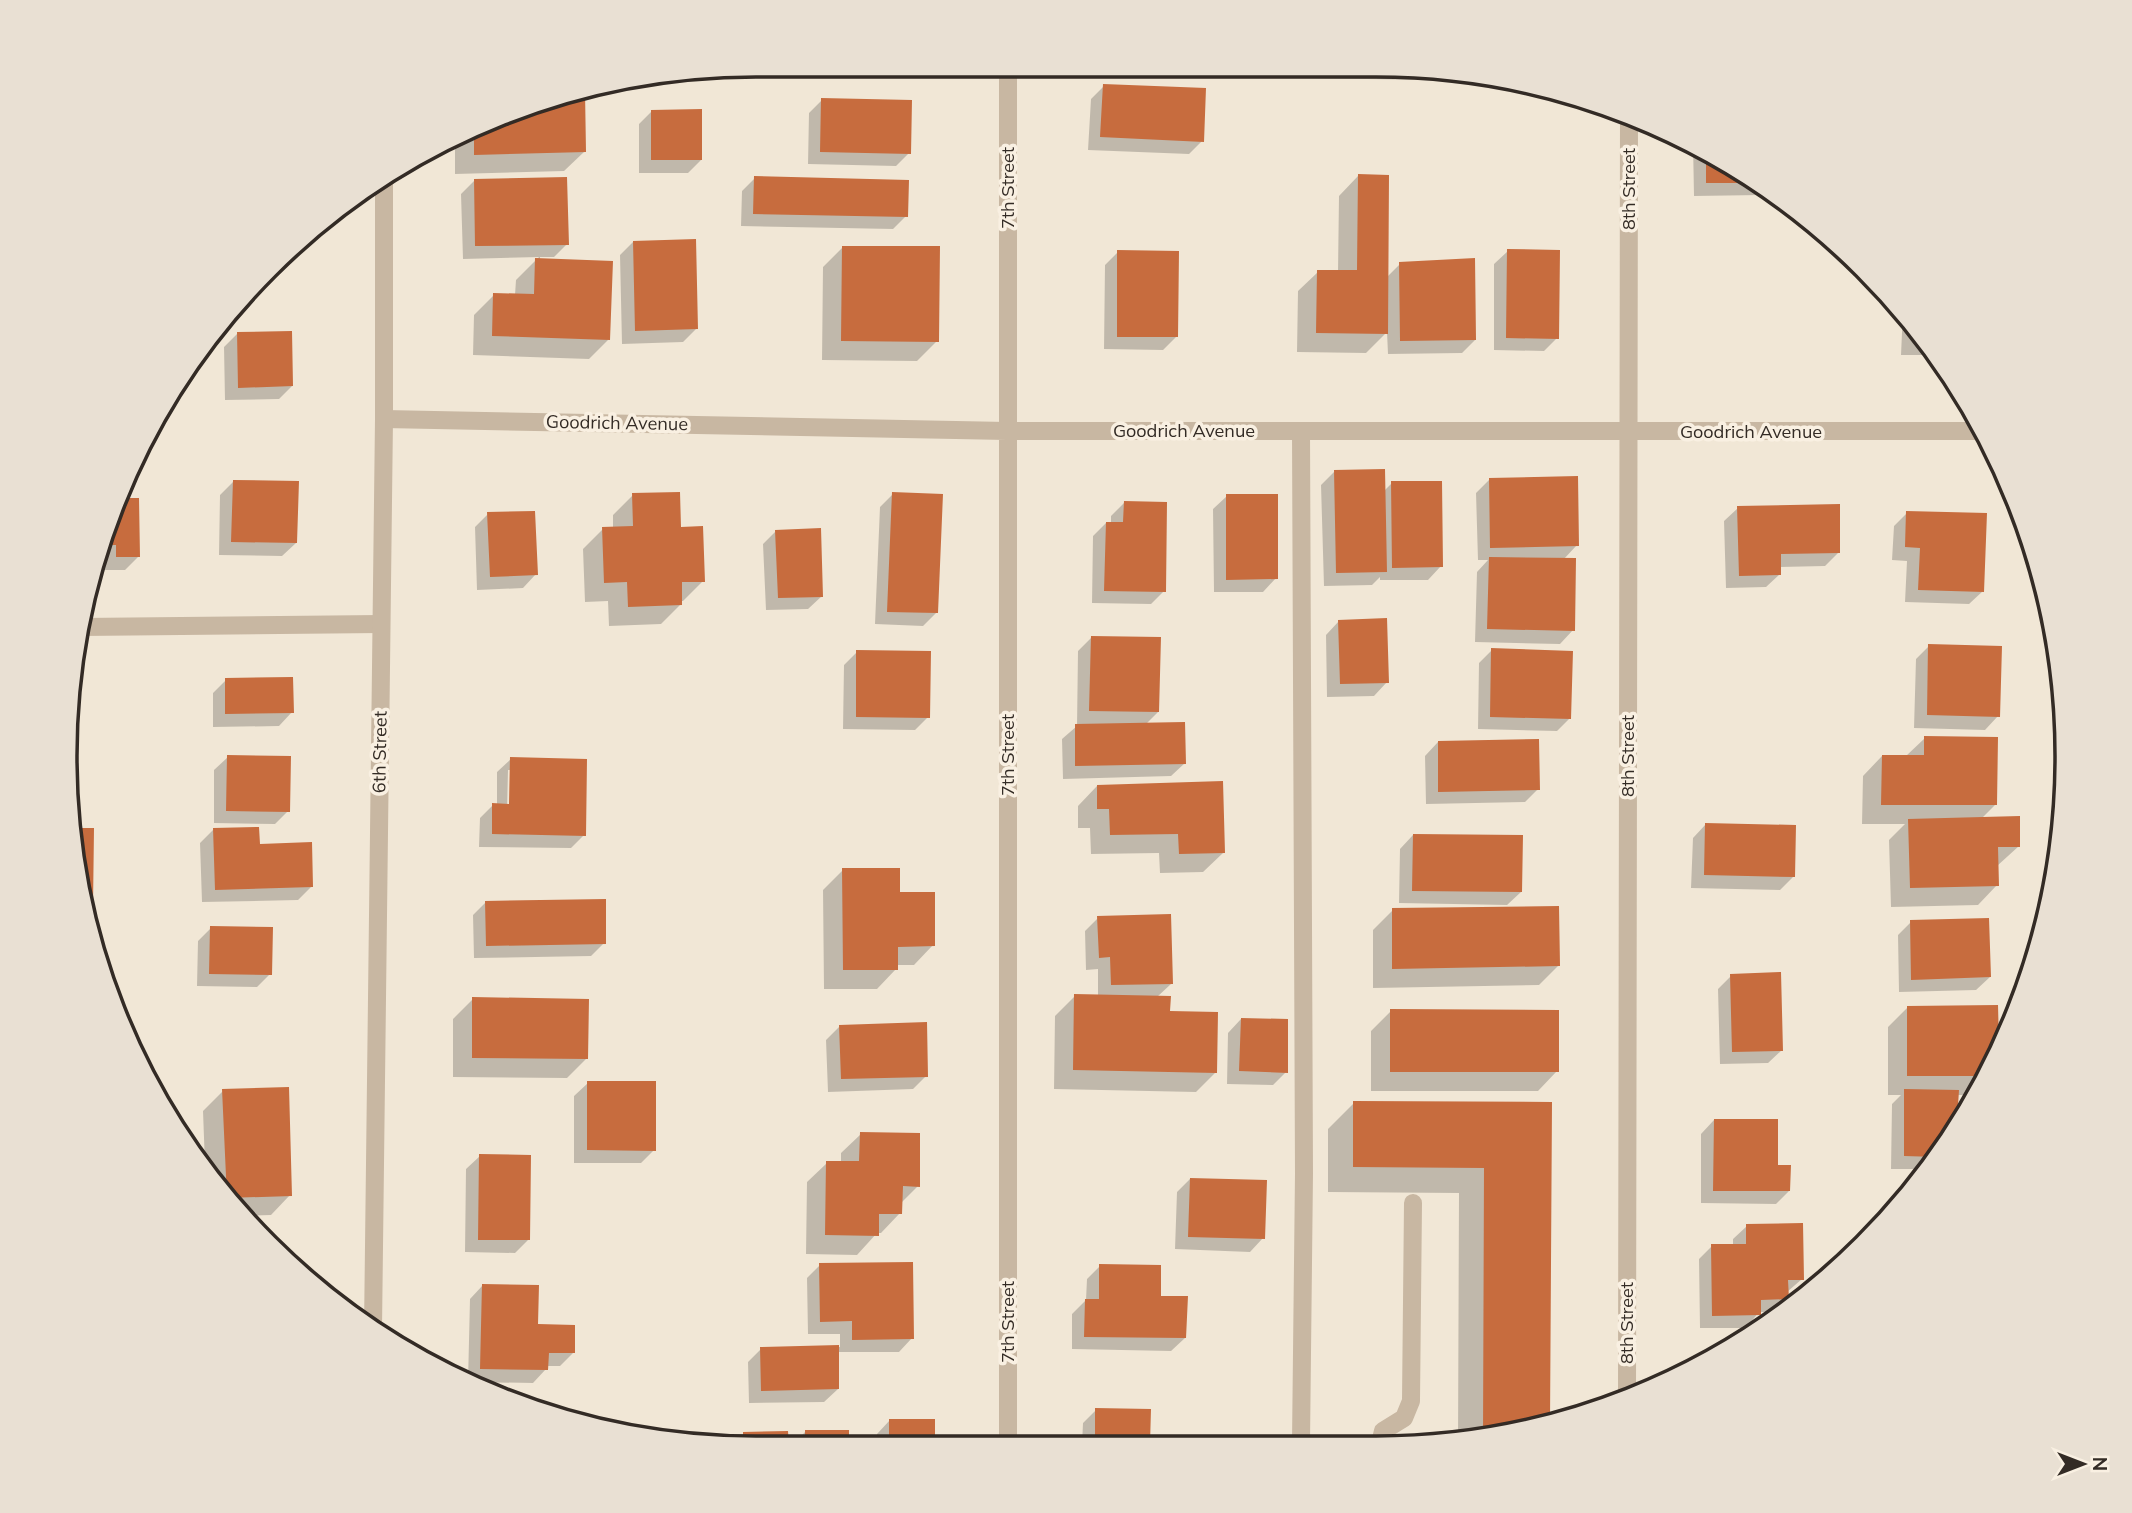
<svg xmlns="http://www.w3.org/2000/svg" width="2132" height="1513" font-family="Mulish,sans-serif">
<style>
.shadow{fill:#0003;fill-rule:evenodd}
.building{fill:#c76c3e}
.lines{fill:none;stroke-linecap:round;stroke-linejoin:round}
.service{stroke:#c8b7a2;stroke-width:18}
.minor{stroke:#c8b7a2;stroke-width:18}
.tertiary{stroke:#c8b7a2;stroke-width:18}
.labels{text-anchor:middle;stroke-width:7;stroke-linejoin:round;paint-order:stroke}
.street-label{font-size:18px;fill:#332b25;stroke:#f9f0e2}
.rim{fill:none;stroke:#332b25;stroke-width:3.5}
</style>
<rect width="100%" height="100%" fill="#f1e7d6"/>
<!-- shadow -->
<path class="shadow" d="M1091,65H1197L1195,67Z
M1309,65H1376L1434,71L1425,80L1309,78Z
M1104,86L1202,141L1189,154L1088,150L1091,99Z
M583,92L584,152L564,171L455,174V137L491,118L565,93Z
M822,100L909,153L896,166L808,164L809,113Z
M652,111L701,160L688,173H639V124Z
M1693,143L1722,158L1767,188L1761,195L1694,196Z
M1358,176L1387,277L1400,264L1475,340L1462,353L1388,354L1387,332L1366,353L1297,352L1298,291L1318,272H1338L1339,196Z
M755,178L906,216L893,229L741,226L742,191Z
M474,181L567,244L554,257H540V260L608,340L589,359L473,355L474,315L494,295H515L516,280L539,257L463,259L461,194Z
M633,242L696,329L683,342L622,344L620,255Z
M843,247L937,341L917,361L822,360L823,267Z
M1508,251L1557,338L1544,351L1494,350V264Z
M1118,252L1176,337L1163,350L1104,349L1105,265Z
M1903,310L1935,355H1901Z
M237,334L292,386L279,399L225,400L224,347Z
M1334,472L1384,491L1392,483L1441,566L1428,580H1380V577L1372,585L1324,586L1321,485Z
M1489,480L1577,545L1563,560L1573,630L1560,644L1475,642L1477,572L1488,560H1478L1476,493Z
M233,482L296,543L282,556L219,555L220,495Z
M893,494L937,612L923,626L875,624L880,507Z
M633,495L679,528L703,581L683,601H681V604L661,624L609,626L608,601L585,602L583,549L603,529H613V515Z
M1227,496L1276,578L1263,592H1214L1213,509Z
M115,500H137L138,557L125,570H104V558H100Z
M1124,503L1164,591L1151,604L1092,603L1093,536L1106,523H1111V516Z
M1738,508L1838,553L1825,566L1780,567V574L1766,587L1726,588L1724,521Z
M1907,513L1983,591L1969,604L1905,602L1907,561L1892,560L1894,526Z
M488,514L536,574L523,588L477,590L475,527Z
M776,531L822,596L808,609L766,610L763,544Z
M1339,621L1387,682L1374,696L1327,697L1326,635Z
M1091,638L1158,712L1145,725L1185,763L1171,776L1063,779L1062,739L1077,726L1078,651Z
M1929,646L1998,716L1985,730L1914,728L1916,659Z
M1492,650L1570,718L1557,731L1478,729L1479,663Z
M857,652L928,717L915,730L843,729L844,665Z
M226,680L292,712L279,726L213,727V693Z
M1925,738L1995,805L1982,818L2019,846L1997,866V885L1978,905L1891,907L1889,840L1905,824H1862L1863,776L1882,756H1906Z
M1438,742L1538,789L1525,802L1426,804L1425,756Z
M228,757L288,811L275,824L214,823V770Z
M511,759L584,835L571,848L479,847L480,818L493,805H497V772ZM508,770H511V812H507Z
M1097,786L1223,853L1203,872L1160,873L1159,853L1091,854L1090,828H1078V806Z
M1706,824L1793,877L1780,890L1691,888L1693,838Z
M213,830L258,846L311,887L298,900L202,902L200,843Z
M1413,835L1521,892L1507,905L1399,903L1400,849Z
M843,870L898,894L933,945L914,965H896V969L877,989H824L823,890Z
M486,902L604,943L591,956L474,958L473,915Z
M1393,910L1559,965L1539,985L1373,988V930Z
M1098,918L1171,984L1157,997L1216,1072L1196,1092L1054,1089L1055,1016L1075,996H1098V969L1086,970L1085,931Z
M1911,922L1990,977L1976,990L1899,992L1898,935Z
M211,928L270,974L257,987L197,986L198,941Z
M1731,976L1782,1050L1768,1063L1720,1064L1718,989Z
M473,999L586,1059L567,1078L453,1077V1019Z
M1908,1007L1997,1045H2003L1996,1062L1976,1095H1957V1108H1968L1929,1169H1891L1892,1104L1901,1095H1888V1027Z
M1391,1011L1557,1071L1538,1091H1371V1031Z
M1241,1019L1286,1072L1273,1085L1227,1084L1228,1033Z
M840,1026L926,1076L913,1089L828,1092L826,1040Z
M588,1083L654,1150L641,1163H574V1096Z
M223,1091L290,1195L271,1215L240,1216L205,1165L203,1111Z
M1354,1103L1550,1104L1549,1426L1458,1442L1459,1193L1328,1192V1129Z
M1714,1120L1776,1166L1789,1191L1776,1204L1701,1203V1134Z
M861,1134L918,1186L901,1203L900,1213L881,1233H877L857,1255L806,1254L807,1182L827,1163H841V1153Z
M480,1156L528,1240L515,1253L465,1252L466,1169Z
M1922,1175H1926L1908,1195L1909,1188Z
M1190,1179L1263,1238L1250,1252L1175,1249L1177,1192Z
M1747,1226L1802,1279L1787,1292V1299L1774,1312H1759L1746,1328H1700L1699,1259L1712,1246H1733V1239Z
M820,1265L912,1338L899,1352H837L838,1389L824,1402L749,1403L748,1362L761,1349L840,1347V1334H808L807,1278Z
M1100,1266L1159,1298L1185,1338L1171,1351L1072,1349V1314L1086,1300L1087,1279Z
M483,1285L537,1326L573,1353L560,1366H546V1369L533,1383L468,1382L470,1299Z
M1697,1359H1708L1684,1375V1372Z
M1096,1410L1149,1411L1148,1444L1082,1445L1083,1423Z
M890,1420L933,1421V1445L877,1446V1434Z
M805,1432L848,1446H792Z
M787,1433V1446L731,1447L744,1434Z"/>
<!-- building -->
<path class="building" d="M1103,84L1206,88L1204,142L1100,137Z
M570,91H585L586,152L474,155V127L491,118Z
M821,98L912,100L911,154L820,152Z
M702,109V160H651V110Z
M1706,150L1722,158L1759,183H1706Z
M1358,174L1389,175L1388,334L1316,333L1317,270H1357Z
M754,176L909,180L908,217L753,214Z
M567,177L569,245L475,246L474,179Z
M696,239L698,329L635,331L633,241Z
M842,246H940L939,342L841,341Z
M1507,249L1560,250L1559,339L1506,338Z
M1117,250L1179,251L1178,337H1117Z
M535,258L613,261L610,340L492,336L493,293L534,294Z
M1475,258L1476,340L1400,341L1399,262Z
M292,331L293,386L238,388L237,332Z
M1385,469L1387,572L1336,573L1334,470Z
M1578,476L1579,546L1490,548L1489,478Z
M233,480L299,481L297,543L231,542Z
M1391,481H1442L1443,567L1392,568Z
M680,492L681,527L703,526L705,582H682V605L628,607L627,582L604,583L602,527L633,526L632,493Z
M892,492L943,494L938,613L887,612Z
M1226,494H1278V579L1226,580Z
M116,498H139L140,557H116V545H105V537Z
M1124,501L1167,502L1166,592L1104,591L1106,522H1123Z
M1840,504V553L1781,554V575L1739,576L1737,506Z
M535,511L538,575L490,577L487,512Z
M1906,511L1987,513L1984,592L1918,590L1920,548L1905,547Z
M821,528L823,597L778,598L775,530Z
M1489,557L1576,558L1575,631L1487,629Z
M1387,618L1389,683L1340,684L1338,620Z
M1091,636L1161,637L1159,712L1089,711Z
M1928,644L2002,646L2000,717L1927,715Z
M1491,648L1573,651L1571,719L1490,717Z
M856,650L931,651L930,718L856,717Z
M293,677L294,713L225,714V678Z
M1185,722L1186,764L1075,766V724Z
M1924,736L1998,737L1997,805H1881L1882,755H1924Z
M1539,739L1540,790L1438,792V741Z
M227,755L291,756L290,812L226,811Z
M510,757L587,759L586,836L492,834V803L509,804Z
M1223,781L1225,853L1179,854L1178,834L1110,835L1109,809H1097V785Z
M2020,816V847H1998L1999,886L1910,888L1908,819Z
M1705,823L1796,825L1795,877L1704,875Z
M259,827L260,844L312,842L313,887L215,890L213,828Z
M71,828H94L93,906H84L71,847Z
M1413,834L1523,835L1522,892L1412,891Z
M842,868H900V892H935V946L898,947V970H843Z
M606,899V944L486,946L485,901Z
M1559,906L1560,966L1392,969V908Z
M1171,914L1173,984L1111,985L1110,957L1099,958L1097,916Z
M1989,918L1991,977L1911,980L1910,920Z
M210,926L273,927L272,975L209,974Z
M1781,972L1783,1051L1732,1052L1730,974Z
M1074,994L1171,996L1170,1011L1218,1012L1217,1073L1073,1070Z
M472,997L589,999L588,1059L472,1058Z
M1998,1005L1999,1043H2003L1988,1076H1907V1006Z
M1390,1009L1559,1010V1072H1390Z
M1241,1018L1288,1019V1073L1239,1071Z
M927,1022L928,1077L841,1079L839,1025Z
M587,1081H656V1151L587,1150Z
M289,1087L292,1196L227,1198L222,1089Z
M1904,1089L1959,1090L1958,1106H1969L1937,1157L1904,1156Z
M1353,1101L1552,1102L1550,1425L1483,1439L1484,1168L1353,1167Z
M1714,1119H1778V1165H1791L1790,1191H1713Z
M860,1132L920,1133V1187L903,1186L902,1214H879V1236L825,1235L826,1161H859Z
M479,1154L531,1155L530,1240H478Z
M1190,1178L1267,1180L1265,1239L1188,1237Z
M1803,1223L1804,1280H1788L1789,1299L1761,1300V1315L1712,1316L1711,1244H1746V1224Z
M913,1262L914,1339L852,1340V1321L820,1322L819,1263Z
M1099,1264L1161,1265V1296H1188L1186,1338L1084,1337L1085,1299H1099Z
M482,1284L539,1285L538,1324L575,1325V1353H549L548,1370L480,1369Z
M839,1345V1389L761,1391L760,1347Z
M553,1404V1416L525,1405Z
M1095,1408L1151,1409L1150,1444H1095Z
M889,1419H935V1445L889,1446Z
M805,1430H849V1446H805Z
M788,1431L789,1446L743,1447V1432Z"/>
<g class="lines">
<!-- service -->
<path class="service" d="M1301,1443L1304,1173L1301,431
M1380,1443L1383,1431L1404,1418L1411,1401L1413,1203"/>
<!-- minor -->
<path class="minor" d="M384,419L1007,431H1984
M81,627L381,624
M1627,1398L1629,114
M1008,1445V65"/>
<!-- tertiary -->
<path class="tertiary" d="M373,1329L384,419V175"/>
</g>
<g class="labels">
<!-- street labels -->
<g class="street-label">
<text transform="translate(1008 188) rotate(-90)" y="6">7th Street</text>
<text transform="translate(1629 189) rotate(-90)" y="6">8th Street</text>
<text transform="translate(617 423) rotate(1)" y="6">Goodrich Avenue</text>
<text x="1184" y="437">Goodrich Avenue</text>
<text x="1751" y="438">Goodrich Avenue</text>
<text transform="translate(380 752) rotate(-89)" y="6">6th Street</text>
<text transform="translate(1008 755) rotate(-90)" y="6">7th Street</text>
<text transform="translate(1628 756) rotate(-90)" y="6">8th Street</text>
<text transform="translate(1008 1322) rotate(-90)" y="6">7th Street</text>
<text transform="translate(1627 1323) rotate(-90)" y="6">8th Street</text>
</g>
</g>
<!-- crop -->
<path d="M0 0H2132V1513H0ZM756 77H1376A679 679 0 0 1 2055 756V757A679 679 0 0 1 1376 1436H756A679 679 0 0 1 77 757V756A679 679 0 0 1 756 77Z" fill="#e9e0d3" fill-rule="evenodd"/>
<path class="rim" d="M756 77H1376A679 679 0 0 1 2055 756V757A679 679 0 0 1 1376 1436H756A679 679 0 0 1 77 757V756A679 679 0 0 1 756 77Z"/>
<!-- north arrow -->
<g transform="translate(2083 1464) rotate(90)" stroke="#f9f0e2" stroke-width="5" paint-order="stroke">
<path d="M0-5L12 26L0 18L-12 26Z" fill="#332b25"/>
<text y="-10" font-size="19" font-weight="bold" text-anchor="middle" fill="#332b25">N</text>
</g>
</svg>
